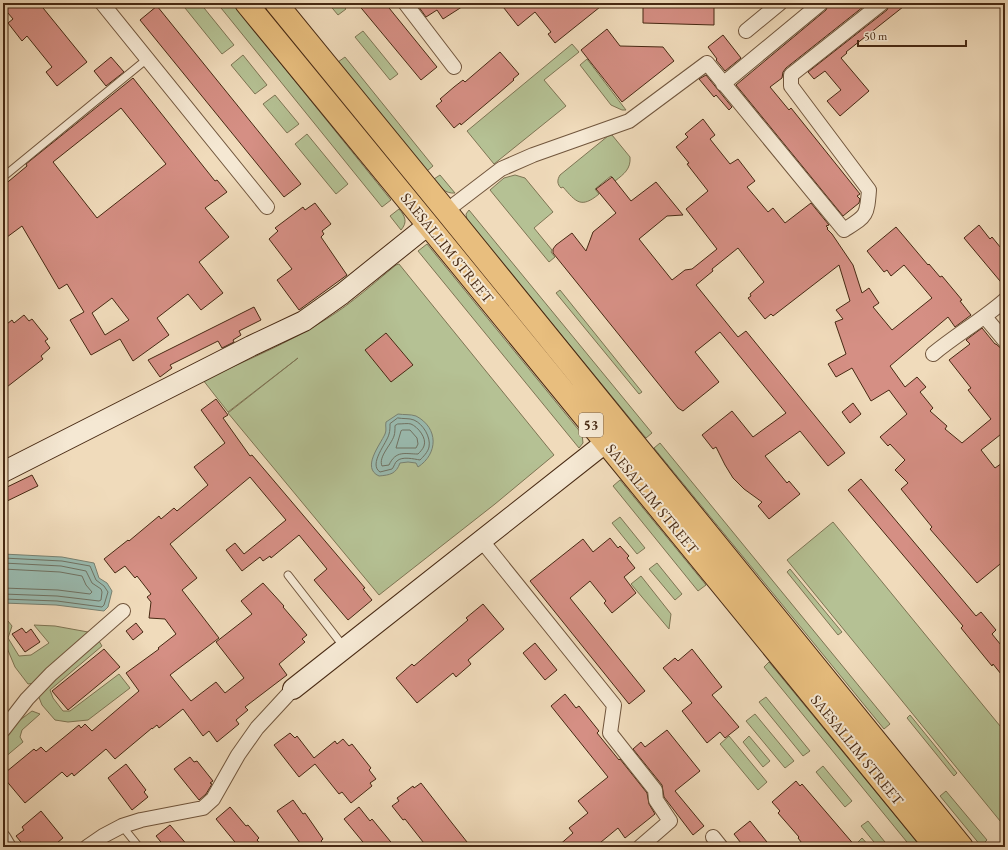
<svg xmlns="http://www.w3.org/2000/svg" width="1008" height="850" font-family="'EB Garamond',serif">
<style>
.green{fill:#b5c194;stroke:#7e7554}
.water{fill:#9abbb0;stroke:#798171}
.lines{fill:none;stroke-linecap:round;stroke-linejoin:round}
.shore{stroke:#707262;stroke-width:1}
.stream{stroke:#798171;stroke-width:4.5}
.building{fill:#d58f84;stroke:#472913;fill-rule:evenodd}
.lane-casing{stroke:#71563d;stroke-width:9}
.street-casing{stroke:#71563d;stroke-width:16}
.secondary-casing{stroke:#472913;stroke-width:22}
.primary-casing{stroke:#472913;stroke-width:24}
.lane{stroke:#f5e8d3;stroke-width:7}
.street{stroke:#f5e8d3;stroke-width:14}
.secondary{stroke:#f5e8d3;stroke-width:20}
.primary{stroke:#e8be7e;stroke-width:22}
.labels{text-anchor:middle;stroke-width:4;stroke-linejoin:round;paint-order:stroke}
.shield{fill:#f5e8d3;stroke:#7b624d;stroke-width:1}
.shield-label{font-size:14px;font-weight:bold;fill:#472913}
.street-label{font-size:15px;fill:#472913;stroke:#f5e8d3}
</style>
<rect width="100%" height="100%" fill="#f0dbbb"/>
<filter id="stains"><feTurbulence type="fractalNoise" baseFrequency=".005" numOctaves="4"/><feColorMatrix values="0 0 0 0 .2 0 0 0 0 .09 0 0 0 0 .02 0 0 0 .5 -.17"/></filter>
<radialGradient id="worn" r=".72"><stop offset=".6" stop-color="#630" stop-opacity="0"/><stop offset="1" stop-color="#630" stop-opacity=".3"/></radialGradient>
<!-- green -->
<path class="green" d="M181,3H200L234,45L222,54Z
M217,3H232L391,200L382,207Z
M328,3H341L346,9L338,15Z
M363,31L398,74L390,80L355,37Z
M572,44L579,52L544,80L566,106L494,164L467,131Z
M243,55L267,85L255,94L231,65Z
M345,57L433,166L427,171L338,62Z
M587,59L626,110H622L611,105L580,65Z
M275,95L299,124L287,133L263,104Z
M307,134L348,184L336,194L295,144Z
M612,135L630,157C631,169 624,174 615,181L611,176L595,189L599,194C581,209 576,202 563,187L561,188C557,184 557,180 560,175L608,136Z
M440,175L455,193C445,194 440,187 434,179Z
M515,175L525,178L553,212L534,228L552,250L551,252L555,257L549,262L490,190L504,178Z
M399,209C405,216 408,222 401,230L390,216Z
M469,210L652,433L646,438L467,220L466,214Z
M427,244L582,434L583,443L579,448L418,251Z
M399,264L554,455L495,504L379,595L228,413L298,358L228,412L203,380C245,361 289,343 328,318C352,303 374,283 396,265Z
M560,290L642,392L639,394L556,293Z
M660,443L890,724L884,729L654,448Z
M620,480L706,585L698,591L613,486Z
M620,517L645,548L637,554L612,523Z
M833,522L1005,732V827L787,560Z
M657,563L682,594L675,600L649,569Z
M790,569L842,632L838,635L787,572Z
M641,576L671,614L669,629L631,584Z
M3,621H8L12,626L8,638L19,656L31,655L49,643L34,625L55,626L88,632L81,645L36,683L28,684L15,667L7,648L3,644Z
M99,641L102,646L50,690L53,698L63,711H70L119,674L130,688L88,720L68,722L55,720L42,705L38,695L46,683Z
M769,662L921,847H911L764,667Z
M766,697L810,751L803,756L759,702Z
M32,711L40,714L22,730L20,737L23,742L4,758L3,736L12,726Z
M755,714L794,761L785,768L746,721Z
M910,715L957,773L954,776L907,718Z
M729,736L767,782L758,790L720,744Z
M749,736L770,761L763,767L743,742Z
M823,766L852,801L845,807L816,772Z
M946,791L987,840L981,846L940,796Z
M868,821L889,847H878L861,826Z
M862,838L870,847H858L856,844Z"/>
<!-- water -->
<path class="water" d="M398,414C404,415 410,414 416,416C439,428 438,454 418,467L416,463L408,462L400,463C396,474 390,475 379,476C361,468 380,445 385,434C387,430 385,426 386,422Z
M3,554L62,557L94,563L99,578L107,583L112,591L108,607L104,611L56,605L3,603Z"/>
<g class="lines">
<!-- shore -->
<path class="shore" d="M398,418C403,419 409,418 414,420C423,424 431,437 429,447C428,452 423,457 420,460C414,459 402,456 397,461C395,462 394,467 392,469L380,472C368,464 387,443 389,434C390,431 390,427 390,424Z
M398,424C402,424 408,423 411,424C418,427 427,438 424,446C423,449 420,452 418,454C405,454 396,450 389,465L382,466C378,457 391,445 394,436C395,433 395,429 395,426Z
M403,430H410L417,438L418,444L416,448H396L401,431Z
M3,558L62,561L90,566L96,580L104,586L108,592L104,605L102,607L57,601L3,599
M3,563L61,566L86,571L92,583L101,589L102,592L101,600L99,601L57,596L3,594
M3,569L60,572L82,576L86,585L92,592L90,594L58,590L3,588"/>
<!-- stream -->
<path class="stream" d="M1004,602H1005"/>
</g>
<!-- building -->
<path class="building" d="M3,3H39L87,62L57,86L46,72L52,67L27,36L22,41L8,23L13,19L3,7Z
M357,3H385L437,67L421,80Z
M416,3H468L443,19L437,10L426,17Z
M500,3H605L555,43L548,34L551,32L535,12L518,26Z
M643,3H714V25L643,23Z
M829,3H868L786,68L783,72L782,78L770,87L789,110L791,108L860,194L857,196L860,199L859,203L843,216L736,85L826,10Z
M890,3H908L846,52L847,53L841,58L869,91L840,116L827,101L841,90L825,71L814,79L808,72L887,10Z
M157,6L301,184L284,197L140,20Z
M607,29L620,46L663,47L674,61L622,102L581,50Z
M723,35L741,58L725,71L716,60L717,59L708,47Z
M500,52L519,74L513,79L514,80L499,93L461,125L460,123L454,128L436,106L442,101L440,99L454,87L463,80L465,82Z
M111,57L124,72L106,86L94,71Z
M706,75L732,107L729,110L716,95L714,97L699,79Z
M133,78L215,181L217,180L227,192L205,208L229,237L199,262L223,293L201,310L188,294L157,318L169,335L133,361L120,339L91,355L70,320L84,312L67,284L59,289L22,226L3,240V186L27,166L26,164ZM121,108L166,164L97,218L53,162ZM112,298L129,320L105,335L92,313Z
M703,119L715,135L710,139L730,164L738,159L755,181L747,187L768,212L773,208L785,223L811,203L829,225L826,226L828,228L827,229L832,234L853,265L862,293L869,288L879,303L873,307L892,330L932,298L904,265L891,276L887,270L884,272L867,251L896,227L928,265L929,264L940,277L942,276L962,300L960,301L971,315L955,327L948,317L890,366L905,387L917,377L926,387L920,392L933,408L930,411L947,426L945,429L962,443L991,419L968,390L971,388L949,360L970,344L966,340L982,328L995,344H996L1005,352V431L981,450L995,468L1005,461V560L977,583L930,529L932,527L901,489L908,483L895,470L905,460L890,444L888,446L880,437L907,414L889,390L871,401L852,368L836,377L828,364L846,354L835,322L843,319L836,310L850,301L839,265L773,316L771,314L765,319L748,298L751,296L750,294L764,282L738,248L712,269L713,271L696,285L738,337L746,331L845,453L828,466L800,431L765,456L787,483L789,481L800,494L769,519L758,506L762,502L744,489L733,478L725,465L716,447L713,449L702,435L732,411L753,437L786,413L720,332L695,352L719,382L683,411L678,408L553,253V249L556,245L572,233L586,251L593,232L616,213L596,189L612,177L631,201L656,182L683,215L667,216L639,239L672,280L685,270L692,269L717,249L686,209L708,191L687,164L689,163L676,147L688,137L685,134Z
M315,203L331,224L322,231L324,234L321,237L347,275L299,310L277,280L292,269L269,239L278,231L275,228L303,207L305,210Z
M979,225L990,239L992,237L1005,253V287L964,238Z
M254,307L261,320L239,331L241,335L233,340L234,342L222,348L218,341L170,365L172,368L160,377L148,360Z
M24,315L29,321L32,319L48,339L45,341L50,348L41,356L43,359L3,390V327L12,320L14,323Z
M386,333L413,365L391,382L365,350Z
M216,399L228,415L223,418L250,456L252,455L365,588L363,589L372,600L348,620L314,580L327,569L299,535L271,558L270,556L263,561L260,557L242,571L226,550L235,543L244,554L286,520L250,477L170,544L197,578L182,590L219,638L170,675L191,701L216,682L225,693L244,678L216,642L252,614L241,601L263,583L284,606L283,607L307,635L302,639L305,642L279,664L287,675L245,707L248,710L236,720L239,724L217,742L209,731L203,736L183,709L159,728L157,725L152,729V728L115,759L106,749L74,776L72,773L67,777L62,772L25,803L4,778L8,774L6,772L34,749L36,751L41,747L46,752L79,725L81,728L85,724L92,731L139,691L126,673L159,649L158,648L176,634L165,619L149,618L151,602L147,597L151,594L137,576L135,578L125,566L115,573L104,559L128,540L129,541L159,516L161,519L174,508L177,511L208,485L194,467L225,443L201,410Z
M853,403L861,414L850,423L842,412Z
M32,475L38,486L3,503V489Z
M861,479L976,616L981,612L996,630L992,634L1005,650V679L993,664L992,666L961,628L963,626L848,490Z
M610,538L618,548L620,546L629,556L627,558L635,568L624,577L636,593L612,613L604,603L606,601L590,581L570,598L645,691L629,704L530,581L583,539L593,552Z
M483,604L504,629L468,660L471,664L456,677L453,673L417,703L396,678L412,664L414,666L468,620L466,618Z
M136,623L143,632L133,640L126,631Z
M22,628L26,633L31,629L40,642L25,652L12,634Z
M535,643L557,670L545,680L523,653Z
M104,649L120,667L68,710L52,691Z
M692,649L722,687L712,695L739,727L725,738L720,732L707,743L682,711L692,703L663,668L675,658L678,661Z
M565,694L576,708L579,706L599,731L597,733L619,760L620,759L647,793L649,804L655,814L625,838L618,828L595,847H557L573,833L569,828L588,813L578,801L608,777L551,706Z
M667,730L700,771L675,791L704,826L693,835L664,797L662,785L633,749L641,742L645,747Z
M290,733L295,738L297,736L314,758L335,741L337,744L343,739L349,746L352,744L371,768L369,770L376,779L370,783L372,786L351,803L342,792L339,794L315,764L299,777L274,745Z
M190,757L194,762L197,761L213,781L210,783L212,784L206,794L199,800L174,769Z
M126,764L146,790L144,792L148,797L132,810L108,778Z
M796,781L800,786L802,784L856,847H805L798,838L799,837L778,813L780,811L772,802Z
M421,783L452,823L471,847H427L405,819L403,820L392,806L399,801L397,798L413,786L414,788Z
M293,800L303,814L305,813L323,839L321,841L326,847H303L277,811Z
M230,807L246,826L248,825L259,838L257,840L263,847H239L216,819Z
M359,807L370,821L372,819L395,847H367L344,819Z
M41,811L63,838L52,847H25L16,836L24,830L22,827Z
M750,821L771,847H744L734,834Z
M170,825L189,847H165L156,836Z"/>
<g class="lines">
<!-- lane casing -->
<g class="lane-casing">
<path id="lane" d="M3,177L147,59
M288,575L344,647
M122,826L139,847"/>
</g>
<!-- street casing -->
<g class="street-casing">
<path id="street" d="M102,3L267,207
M405,3L454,67
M746,31L780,3
M723,84L821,3
M446,211L501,169L533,155L629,121L707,63L844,230C866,216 867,217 869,190L791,86V75L882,3
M985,317L1005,341
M933,354C956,335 982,320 1005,300
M482,541L614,705L610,733L655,790L656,800L670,821L640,847
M3,730L27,699L51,674L123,611
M3,837L9,847
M713,837L721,847
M87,847L103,836L122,826L141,820L203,808L213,799L238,755L257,728L293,689"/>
</g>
<!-- secondary casing -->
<g class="secondary-casing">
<path id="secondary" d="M3,472L251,346L304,321L342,294L428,225
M293,689L605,443"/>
</g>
<!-- primary casing -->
<g class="primary-casing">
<path id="primary" d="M246,3L428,225L936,847
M276,3L446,211L962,847"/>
</g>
<!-- lane -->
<use href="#lane" class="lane"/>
<!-- street -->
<use href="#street" class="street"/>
<!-- secondary -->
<use href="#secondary" class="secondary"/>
<!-- primary -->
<use href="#primary" class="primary"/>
</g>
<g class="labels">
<!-- shield labels -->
<rect class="shield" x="579" y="413" width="24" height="24" rx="3"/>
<g class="shield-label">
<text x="591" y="430">53</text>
</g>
<!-- street labels -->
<g class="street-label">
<text transform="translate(447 248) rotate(51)" y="5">SAESALLIM STREET</text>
<text transform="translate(652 499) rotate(51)" y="5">SAESALLIM STREET</text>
<text transform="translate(857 750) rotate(51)" y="5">SAESALLIM STREET</text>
</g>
</g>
<!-- margin -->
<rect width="1008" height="850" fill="none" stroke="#f0dbbb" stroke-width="16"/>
<rect x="4" y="4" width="1000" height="842" fill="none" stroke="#472913" stroke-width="2"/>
<rect x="8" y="8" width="992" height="834" fill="none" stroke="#472913"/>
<!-- scale -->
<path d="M858 40v6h108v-6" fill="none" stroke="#472913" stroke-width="2"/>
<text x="864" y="40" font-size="12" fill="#472913" stroke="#f5e8d3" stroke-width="3" paint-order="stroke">50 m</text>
<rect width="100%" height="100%" filter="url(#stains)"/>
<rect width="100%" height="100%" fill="url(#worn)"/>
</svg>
